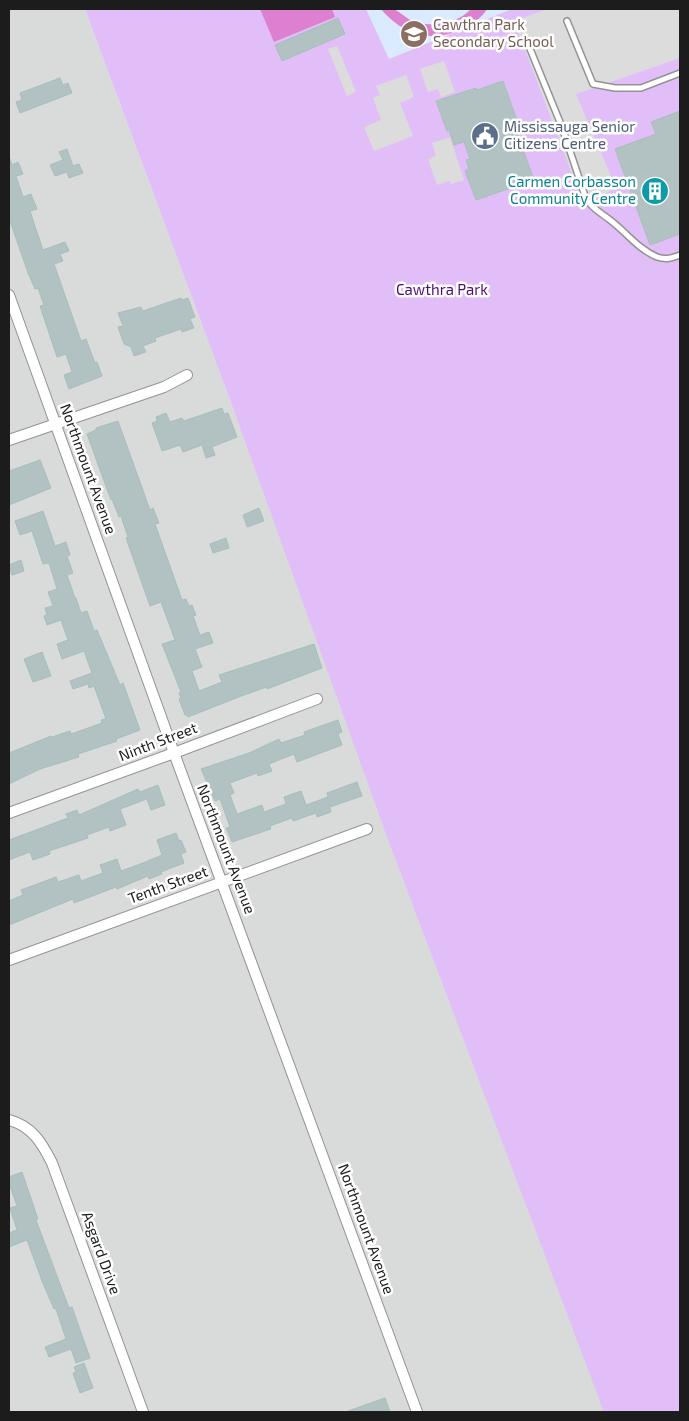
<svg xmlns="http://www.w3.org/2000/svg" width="689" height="1421" font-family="'Exo 2',sans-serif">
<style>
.residential{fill:#d9dada}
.education{fill:#daebff}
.park{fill:#e2bef9}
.pitch{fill:#dd80d0}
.parking{fill:#dcdcdc}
.building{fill:#b2c2c2;stroke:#a5bfbe}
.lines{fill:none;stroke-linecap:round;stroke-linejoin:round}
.lane-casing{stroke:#939393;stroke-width:8}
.street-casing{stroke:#939393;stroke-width:12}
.lane{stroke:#fff;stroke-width:5}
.street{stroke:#fff;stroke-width:10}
.labels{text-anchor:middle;stroke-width:5;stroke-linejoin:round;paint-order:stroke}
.education-label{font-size:15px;fill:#785e54;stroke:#fff;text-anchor:start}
.service-label{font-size:15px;fill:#4e5e75;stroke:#fff;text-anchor:start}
.culture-label{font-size:15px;fill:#0d838f;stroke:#fff;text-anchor:end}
.park-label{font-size:15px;fill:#4f0c79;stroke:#fff}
.street-label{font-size:15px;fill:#1c1c1c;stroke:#fff}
</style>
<rect width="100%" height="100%" fill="#e2ebee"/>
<!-- residential -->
<path class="residential" d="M9,9H85L605,1412H9Z"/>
<!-- education -->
<path class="education" d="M366,9H512L388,59Z"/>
<!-- park -->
<path class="park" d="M85,9H366L389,59L512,9H680V1412H604L386,834L233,408Z"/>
<!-- pitch -->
<path class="pitch" d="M260,9H332L335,17L274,42Z
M381,9C384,9 390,8 393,9C400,11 406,19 413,21C432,28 457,24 471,9H487C474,30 443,39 420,35C405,32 390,20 381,9Z"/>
<!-- parking -->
<path class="parking" d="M547,9H680V58L576,94L616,188L584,205L514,21Z
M337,46L356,92L347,96L328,49Z
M444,61L455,92L441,97L438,89L428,92L420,69Z
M406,75L414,97L400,103L413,136L374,151L364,127L381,120L373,98L380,95L376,86Z
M450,137L464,180L451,184L449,181L437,185L428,159L436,156L432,143Z"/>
<!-- building -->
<path class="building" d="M338,18L345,34L282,61L275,45Z
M60,78L63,85L68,83L72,93L20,113L16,102L22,100L20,93Z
M503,81L519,126L515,127L534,180L476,200L465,171L469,169L466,160L470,159L464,142L454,145L449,130L447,131L436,101L476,88L477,90Z
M680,111V234L650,245L615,149L656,134L651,122Z
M67,149L73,166L79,164L83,173L69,178L67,172L55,176L50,165L63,160L59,152Z
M10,159L12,165L18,162L23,174L16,176L23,197L31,194L37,209L30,211L43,250L65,242L69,251L60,254L63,261L54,264L81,341L86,339L95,363L97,362L102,376L69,389L64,375L72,372L66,354L57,357L40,306L44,305L38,288L35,289L28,273L9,218V160Z
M181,298L182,300L188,298L195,317L190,319L194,328L182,332L181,329L155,338L156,341L143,346L146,352L134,356L131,347L124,344L118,327L123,326L118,313L141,307L143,311Z
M222,408L224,414L228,413L237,437L212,447L215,455L206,458L202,445L183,452L180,445L162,451L152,423L157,421L156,417L166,413L170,422L182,418L184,421Z
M118,421L150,510L153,508L159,523L155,524L182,600L186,599L189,606L192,605L196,615L193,616L200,635L209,632L213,643L195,649L202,667L192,671L199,691L222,682L219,675L314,644L322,668L267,689V687L244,695L188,717L187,715H185L179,699L181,698L179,693L181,692L162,644L175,640L161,602L150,606L126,538L128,537L121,516L119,517L112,499L111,500L87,434L96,430V428Z
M40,460L51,488L9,505V471Z
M259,508L264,521L247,527L243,515Z
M43,511L55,546L66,542L70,555L67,556L73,573L67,575L75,598H76L81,613L87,611L94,631L97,630L120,685L123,683L140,730L116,739L117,741L78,754L79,757L40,769L9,784V753L51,736L52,737L70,731L71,734L102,723L101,720L106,719L94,686L89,688L88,684L73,689L70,681L92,673L84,651L62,659L57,644L68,640L61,620L47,625L44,616L47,615L45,608L53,606L48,592L57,589L49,563L43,564L32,531L20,535L15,521Z
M226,538L229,548L213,553L210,544Z
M21,560L24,571L12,575L9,565Z
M42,652L51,676L33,682L24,659Z
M338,720L342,732L338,734L342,745L297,762L294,754L269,764L272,771L258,776L257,773L230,783L234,793L230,795L237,814L262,805L264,812L286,804L284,797L301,791L306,805L328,797L327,793L357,782L362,796L330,807L331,812L317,817L316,813L293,821L292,818L270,826L271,829L232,842L226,828L230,827L220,799L215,801L201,769L249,753L279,739L281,743L305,735L304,732Z
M158,785L165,805L151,810L147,799L120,809L126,825L110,831L109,827L87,835L88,838L49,851L50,854L33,860L30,852L9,860V840L68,818L66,814L77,810L79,815L138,789L140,792Z
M176,833L179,841L181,840L186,852L181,854L184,863L161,872L162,874L149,879L148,876L117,889L116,887L74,903L73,899L9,925V901L23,895L21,890L56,877L58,882L79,875L81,881L103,873L100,865L117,859L121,871L143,863L162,855L157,840Z
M22,1172L38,1219L36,1220L69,1308L72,1307L90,1358L76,1363L71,1349L49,1357L45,1347L66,1339L56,1309H54L42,1281L27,1240L9,1247V1233L17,1230L10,1208L17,1206L9,1183V1177Z
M84,1363L93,1388L80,1393L73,1373L76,1372L74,1367Z
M385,1398L390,1412H349L348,1411Z"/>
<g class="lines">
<!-- lane casing -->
<g class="lane-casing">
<path id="lane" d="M567,21L593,84L615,88H641L680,73
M526,39L562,127L586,199C593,209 601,213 610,220C626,232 638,249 657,257C666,260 672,258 680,255"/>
</g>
<!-- street casing -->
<g class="street-casing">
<path id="street" d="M9,295L174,753L417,1412
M9,440L164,387L187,375
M9,813L174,753L317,699
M9,960L367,829
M9,1120C32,1126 42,1143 52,1163L143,1412"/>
</g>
<!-- lane -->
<use href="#lane" class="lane"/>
<!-- street -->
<use href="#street" class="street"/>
</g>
<!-- icons -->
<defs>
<g id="school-disc" transform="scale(1.4375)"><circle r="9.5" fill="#8d6e63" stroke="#fff"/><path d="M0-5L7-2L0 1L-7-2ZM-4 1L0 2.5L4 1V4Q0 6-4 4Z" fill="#fff"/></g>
<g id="civic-disc" transform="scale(1.4375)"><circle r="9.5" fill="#5c6f8a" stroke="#fff"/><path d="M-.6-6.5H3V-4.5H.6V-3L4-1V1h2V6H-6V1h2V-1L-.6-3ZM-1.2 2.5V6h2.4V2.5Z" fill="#fff"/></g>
<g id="building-disc" transform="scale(1.4375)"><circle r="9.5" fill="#0f9aa8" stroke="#fff"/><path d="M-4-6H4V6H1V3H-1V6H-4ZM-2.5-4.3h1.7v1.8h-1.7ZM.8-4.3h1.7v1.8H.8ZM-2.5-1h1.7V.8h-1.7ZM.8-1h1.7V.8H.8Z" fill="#fff"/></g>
</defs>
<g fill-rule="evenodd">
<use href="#school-disc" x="414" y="34"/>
<use href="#civic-disc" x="485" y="136"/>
<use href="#building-disc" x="655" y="191"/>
</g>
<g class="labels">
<!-- education labels -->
<g class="education-label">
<text x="433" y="30">Cawthra Park<tspan x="433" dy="17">Secondary School</tspan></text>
</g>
<!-- service labels -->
<g class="service-label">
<text x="504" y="132">Mississauga Senior<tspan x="504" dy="17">Citizens Centre</tspan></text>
</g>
<!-- culture labels -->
<g class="culture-label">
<text x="636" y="187">Carmen Corbasson<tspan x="636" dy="17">Community Centre</tspan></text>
</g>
<!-- park labels -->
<g class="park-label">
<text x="442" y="295">Cawthra Park</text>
</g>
<!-- street labels -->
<g class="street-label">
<text transform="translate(88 469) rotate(70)" y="5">Northmount Avenue</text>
<text transform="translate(158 742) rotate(-21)" y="5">Ninth Street</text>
<text transform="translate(226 849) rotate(69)" y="5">Northmount Avenue</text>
<text transform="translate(168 885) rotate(-20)" y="5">Tenth Street</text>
<text transform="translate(366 1229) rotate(70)" y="5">Northmount Avenue</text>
<text transform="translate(101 1253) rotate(70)" y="5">Asgard Drive</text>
</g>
</g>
<!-- border -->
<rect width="689" height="1421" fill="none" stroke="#1c1c1c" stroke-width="20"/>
</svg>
